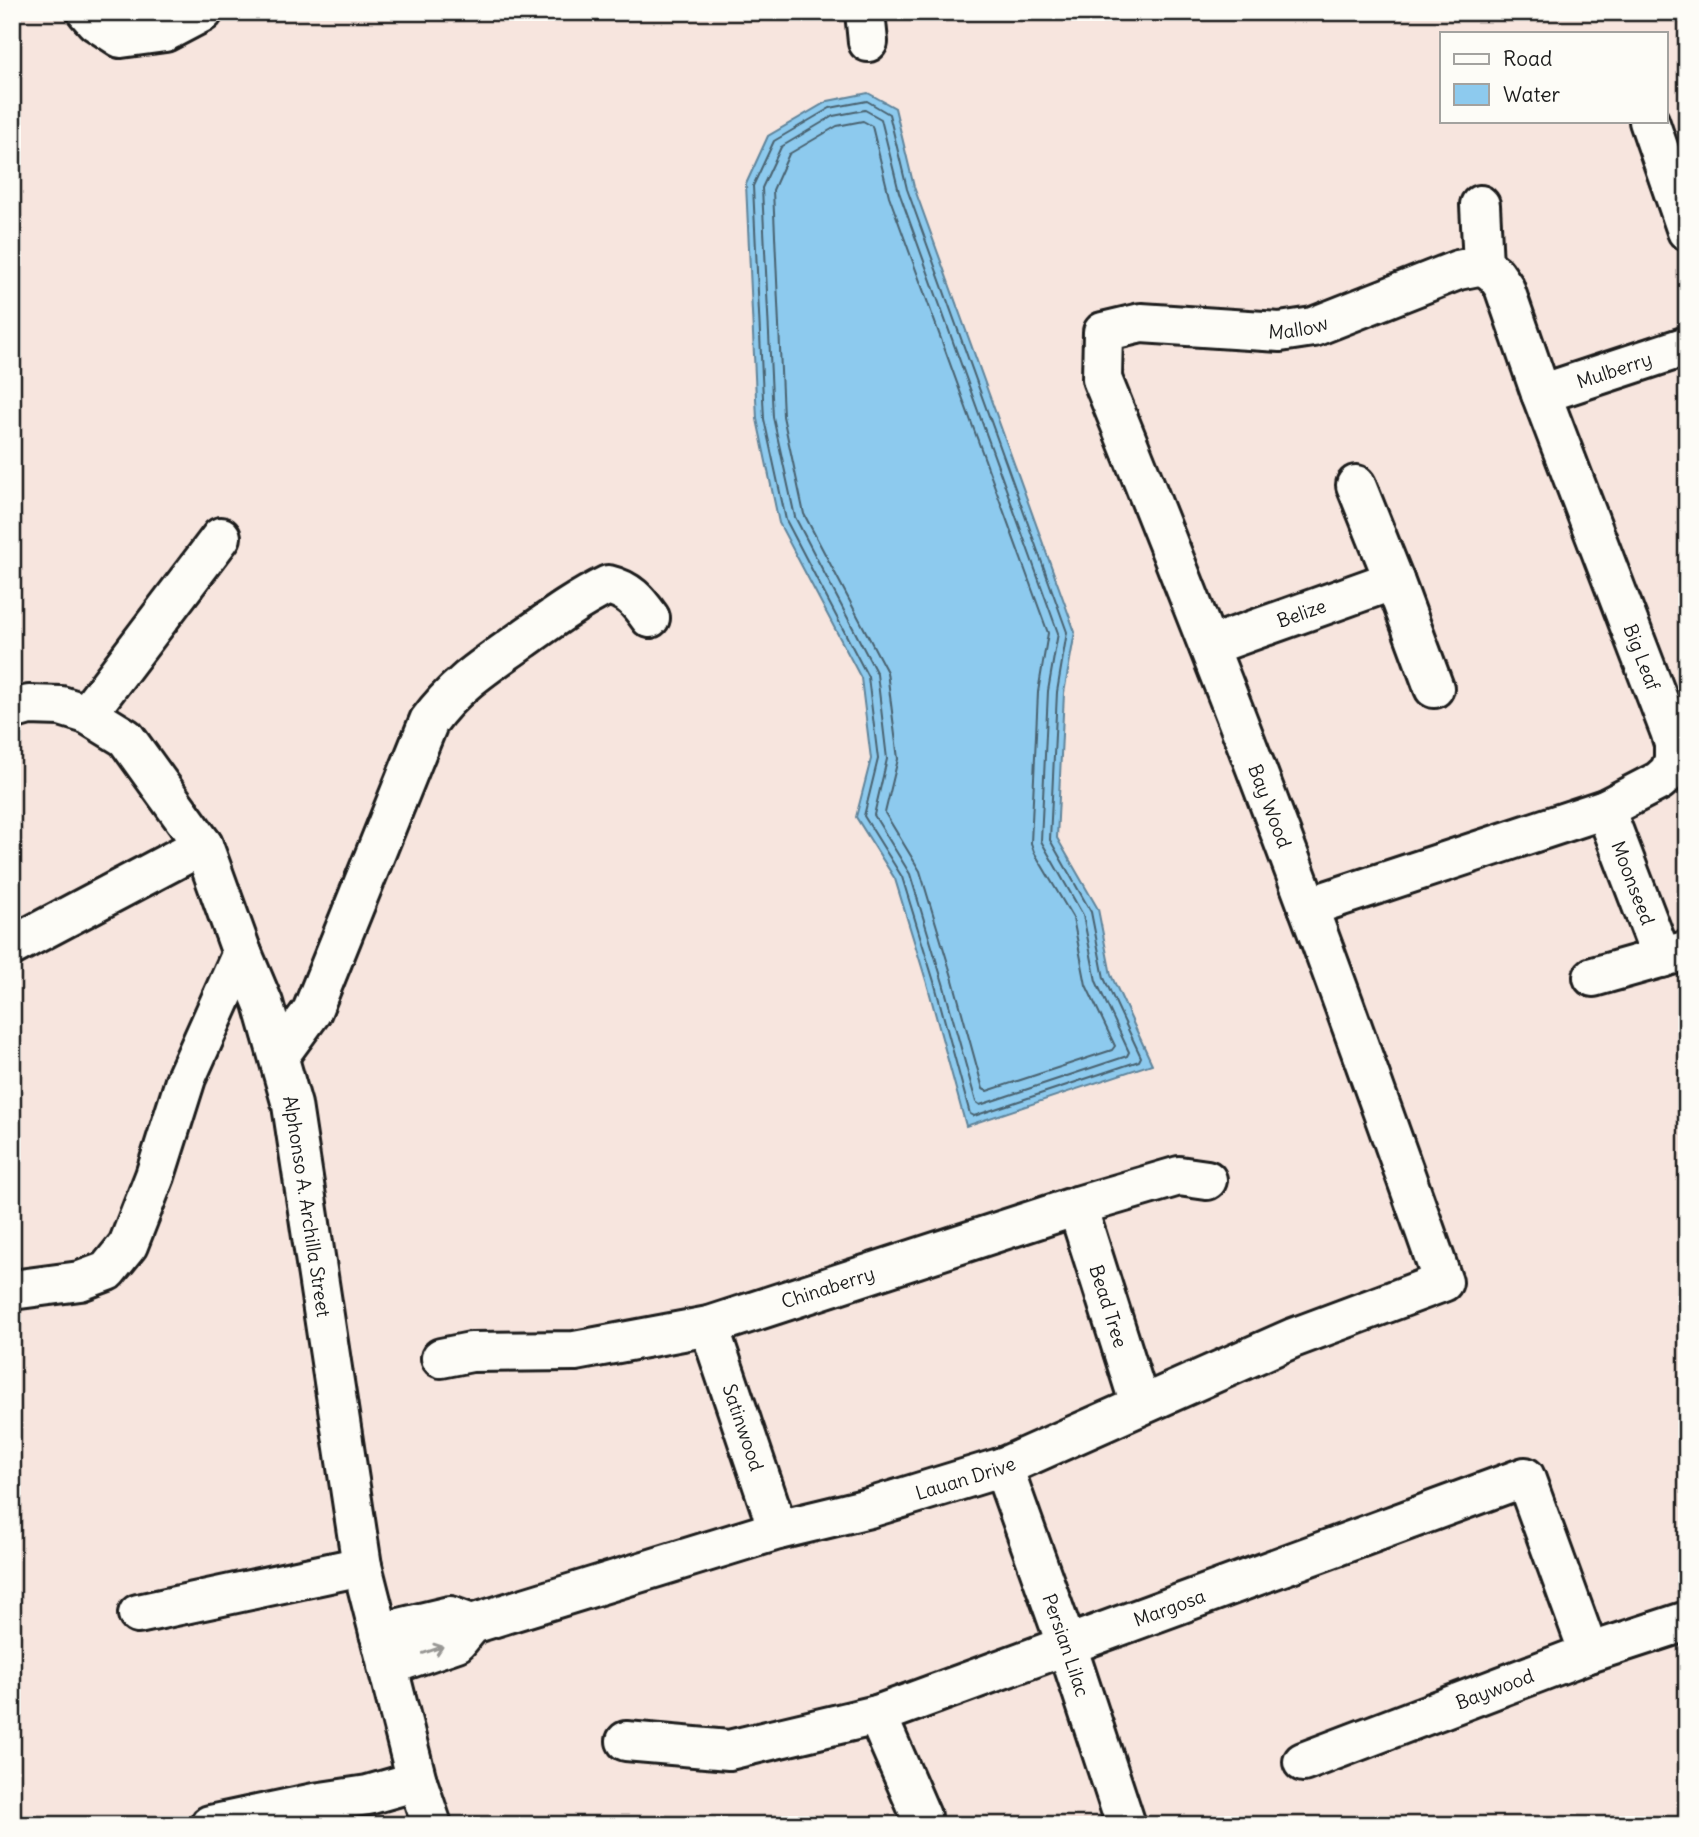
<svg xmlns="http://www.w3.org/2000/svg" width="1699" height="1837" font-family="Delius,sans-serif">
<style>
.water{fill:#8dcaee;stroke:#60849a;stroke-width:2}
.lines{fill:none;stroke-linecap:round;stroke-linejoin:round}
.shore{stroke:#496270;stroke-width:2}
.minor-casing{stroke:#1c1c1c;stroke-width:44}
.minor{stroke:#fdfcf7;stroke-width:38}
.oneway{stroke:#989794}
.labels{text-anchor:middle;stroke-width:7;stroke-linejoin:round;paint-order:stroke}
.street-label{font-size:19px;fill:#1c1c1c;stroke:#fdfcf7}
</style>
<rect width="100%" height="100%" fill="#f7e5de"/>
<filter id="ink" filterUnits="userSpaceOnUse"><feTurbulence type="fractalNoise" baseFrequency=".0143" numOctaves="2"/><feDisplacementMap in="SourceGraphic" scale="14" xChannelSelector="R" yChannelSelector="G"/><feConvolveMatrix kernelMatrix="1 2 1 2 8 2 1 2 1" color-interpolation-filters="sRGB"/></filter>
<g filter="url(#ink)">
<!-- water -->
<path class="water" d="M868,93L895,108L914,187L1075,632L1064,693L1057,838L1098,909L1111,975L1152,1064L966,1126L928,987L895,879L856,817L871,759L861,678L779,523L757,419L746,184L768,136L828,101Z"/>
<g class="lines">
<!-- shore -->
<path class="shore" d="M867,101L889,114L907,189L1067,632L1057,692L1050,840L1091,912L1104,978L1141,1057L1139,1061L974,1116L970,1114L935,985L902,877L864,816L878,759L868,677L786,520L764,419L753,186L774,141L830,108Z
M865,110L881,119L899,192L1058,633L1048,691L1041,841L1083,915L1096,981L1129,1052L1127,1056L980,1105L976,1102L943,983L910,874L874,815L887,759L877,674L795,517L773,417L762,188L781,147L833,116Z
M863,121L872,126L889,196L1048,633L1038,692L1031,843L1034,852L1073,918L1086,985L1115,1046L1112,1050L987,1091L983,1089L953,980L920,871L885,813L898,759L887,672L804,514L783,416L773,190L789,154L837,126Z"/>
<!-- minor casing -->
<g class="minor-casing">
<g id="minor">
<path d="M87,12L95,21L121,38L165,32L203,12"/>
<path d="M865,12L868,42"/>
<path d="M1649,121L1687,231"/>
<path d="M1480,205L1483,265"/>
<path id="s1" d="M1541,394L1687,346"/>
<path d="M1356,485L1394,580L1434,688"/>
<path id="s2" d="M1209,646L1394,580"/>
<path id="s3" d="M12,710L29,705L61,706L87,714L126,738L203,845L242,953L263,1003L292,1105L362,1566L417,1781L432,1825"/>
<path d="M87,714L221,537"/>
<path id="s4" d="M1605,809L1662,958"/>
<path d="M1308,907L1605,809L1659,781L1669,772L1674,760V744L1670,731L1541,394L1504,287L1495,274L1483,265"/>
<path d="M12,946L203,845"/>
<path d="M1593,977L1685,951"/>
<path d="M279,1056L312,1011L429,721C456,684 486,666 522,640C550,620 577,600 608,585C629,590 638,601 650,618"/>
<path id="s5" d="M1077,1206L1140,1405"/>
<path d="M12,1290L80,1281L107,1271L128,1245L155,1176L186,1078L242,953"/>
<path id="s6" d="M709,1326L778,1530"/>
<path id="s7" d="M441,1358L471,1352L575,1351L709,1326L1077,1206L1179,1176L1207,1180"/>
<path id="s8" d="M1003,1467L1067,1646L1126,1825"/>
<path d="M138,1614L362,1566"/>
<path d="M379,1633L450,1616L472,1624"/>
<path id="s9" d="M387,1666L457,1642L472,1624L778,1530L869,1508L1003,1467L1293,1338L1443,1282C1368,1068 1291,855 1208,645C1173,556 1138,467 1102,379L1103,332L1141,323L1280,332L1313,327L1458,270L1483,265"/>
<path d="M877,1715L921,1816"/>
<path id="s10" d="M626,1741L729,1750L877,1715L1525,1477L1589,1653"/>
<path id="s11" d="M1303,1762L1589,1653L1687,1621"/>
<path d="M210,1825L314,1803L368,1795L417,1781"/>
</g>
</g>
<!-- minor -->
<use href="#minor" class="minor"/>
</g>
<!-- one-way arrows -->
<defs><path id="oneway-shaft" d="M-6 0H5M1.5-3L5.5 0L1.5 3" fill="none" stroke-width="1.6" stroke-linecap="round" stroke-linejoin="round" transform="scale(1.75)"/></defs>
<use class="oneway" href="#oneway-shaft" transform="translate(433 1650) rotate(-19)"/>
</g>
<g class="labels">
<!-- street labels -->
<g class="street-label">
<text dy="7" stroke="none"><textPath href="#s9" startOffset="2338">Mallow</textPath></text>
<text dy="7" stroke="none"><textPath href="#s1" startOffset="77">Mulberry</textPath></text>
<text dy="7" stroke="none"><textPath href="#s2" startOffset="98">Belize</textPath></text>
<text transform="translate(1642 657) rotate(69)" y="7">Big Leaf</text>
<text transform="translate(1270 806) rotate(69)" y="7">Bay Wood</text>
<text dy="7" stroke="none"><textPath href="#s4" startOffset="79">Moonseed</textPath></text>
<text dy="7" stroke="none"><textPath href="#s3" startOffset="632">Alphonso A. Archilla Street</textPath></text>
<text dy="7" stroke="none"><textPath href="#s7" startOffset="396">Chinaberry</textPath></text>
<text dy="7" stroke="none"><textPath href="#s5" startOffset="105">Bead Tree</textPath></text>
<text dy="7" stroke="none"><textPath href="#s6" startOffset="107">Satinwood</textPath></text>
<text dy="7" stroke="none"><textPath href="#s9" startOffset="612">Lauan Drive</textPath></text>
<text dy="7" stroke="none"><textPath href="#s10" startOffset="567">Margosa</textPath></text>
<text dy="7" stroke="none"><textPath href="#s8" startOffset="189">Persian Lilac</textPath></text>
<text dy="7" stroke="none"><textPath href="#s11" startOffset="205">Baywood</textPath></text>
</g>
</g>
<!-- margin -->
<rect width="1699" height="1837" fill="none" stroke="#fdfcf7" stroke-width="42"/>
<rect x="21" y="21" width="1657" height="1795" fill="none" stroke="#1c1c1c" stroke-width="2.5" filter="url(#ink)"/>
<!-- legend -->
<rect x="1440" y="32" width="228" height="91" fill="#fdfcf7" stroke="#a3a29f" stroke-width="2"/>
<rect x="1454" y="54" width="35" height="10" fill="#fdfcf7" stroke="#a3a29f" stroke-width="2"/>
<text x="1503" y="66" font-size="21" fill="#1c1c1c">Road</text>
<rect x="1454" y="84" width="35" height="21" fill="#8dcaee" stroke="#a3a29f" stroke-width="2"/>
<text x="1503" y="102" font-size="21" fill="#1c1c1c">Water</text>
</svg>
